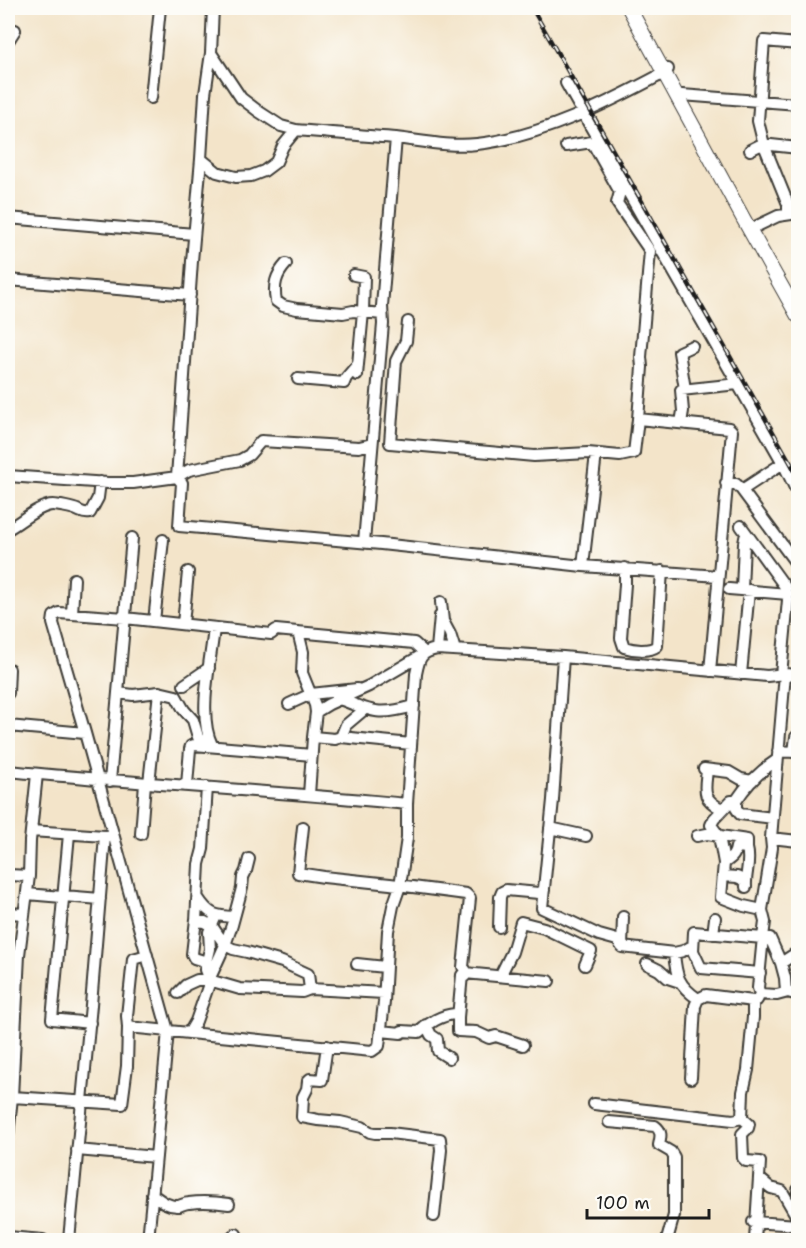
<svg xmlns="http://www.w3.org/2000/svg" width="806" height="1248" font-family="'Shantell Sans',sans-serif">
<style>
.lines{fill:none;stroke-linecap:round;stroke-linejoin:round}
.minor-casing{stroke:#3c3a36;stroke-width:14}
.major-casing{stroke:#3c3a36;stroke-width:16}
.minor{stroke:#fff;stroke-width:10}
.major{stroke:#fff;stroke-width:14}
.rail-casing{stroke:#1c1c1c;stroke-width:4.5}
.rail{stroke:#fdfcf7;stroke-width:2;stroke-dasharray:7;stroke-linecap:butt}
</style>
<rect width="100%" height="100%" fill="#fdfcf7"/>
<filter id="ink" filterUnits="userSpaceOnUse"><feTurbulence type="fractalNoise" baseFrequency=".0167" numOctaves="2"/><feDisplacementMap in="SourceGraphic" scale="12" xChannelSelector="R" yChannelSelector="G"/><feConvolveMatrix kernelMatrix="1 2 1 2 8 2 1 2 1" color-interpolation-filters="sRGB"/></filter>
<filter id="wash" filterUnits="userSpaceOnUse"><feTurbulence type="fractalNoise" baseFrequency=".008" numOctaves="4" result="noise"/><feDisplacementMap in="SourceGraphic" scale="24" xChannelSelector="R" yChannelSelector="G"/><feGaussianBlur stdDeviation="1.35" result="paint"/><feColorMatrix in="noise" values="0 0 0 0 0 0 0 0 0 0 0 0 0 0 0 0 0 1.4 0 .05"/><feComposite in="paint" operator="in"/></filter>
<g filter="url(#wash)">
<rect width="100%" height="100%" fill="#f3e4c9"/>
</g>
<g filter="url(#ink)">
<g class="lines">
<!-- minor casing -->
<g class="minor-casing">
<path id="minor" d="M213,8L211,53L241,98L258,111L281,126L296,130C329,133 362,135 396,138C422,141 450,147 477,144C541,137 608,103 664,73L668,69
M8,41L15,30
M211,53L205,94L201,159L217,172L236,177L251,176L264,171L276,162L283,146L296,130
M566,83L579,106
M682,95L798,104
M151,98L160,8
M584,115L783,463L798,494
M566,146L592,142L620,192L617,203L650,251L641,357L642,367L638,419
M750,150L762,144L798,148
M201,159L192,261L177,477L182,483L179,526L381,544L583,566L718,576
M788,214V204L764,145L758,121L764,41L798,44
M8,218L194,234
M755,227L778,216L798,213
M286,264C276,275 273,285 276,301L283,306L297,309L343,313L353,311L382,314
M354,275L364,277L363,312L357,375
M8,280L190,295
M408,322L406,341L396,361L390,443L534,456L588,453L620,456L634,453L638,419L729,428L732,431L710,671
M298,379L344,383L346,378L358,364
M685,389L679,352L692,346
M681,423L683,411L681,390L738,384
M8,476L108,483H133L177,477L189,470L240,460L249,455L261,441L359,447L372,444
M726,483L736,484L741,489L798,566
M742,490L783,463
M741,526L786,588L788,600L781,675
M8,529C21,522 39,505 53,505C57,505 73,508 77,510C82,512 83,514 90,513L98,498L100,482
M364,542L383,324L382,306L396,138
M583,566L596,454
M625,568V584L621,638L624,647C633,650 649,652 657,646L662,571
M729,589L788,594
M742,589L744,543L746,533
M441,602L443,621L450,634L455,650
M72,614L74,579
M154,621L163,540
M183,624L188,572
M298,632L303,652L302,673L315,705L316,712L313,737L335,739L341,737L411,744
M437,649L440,616
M563,657L553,800L542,908L599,935L617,940L622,947L674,953L683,951L692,946
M741,674L749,590
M785,674L771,838L798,841
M184,685L209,668
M8,693L9,669
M118,693L133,695L159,692L176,696L184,710L193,720L198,737L203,745
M340,699C372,712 379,716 414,706
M289,704L311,694L357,689
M316,712L329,704L369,686L422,655
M8,726L85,733
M341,737L346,725L365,709
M212,745C197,716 211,660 214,628
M778,751L794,752L796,737H798
M704,769L729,772L741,779L752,781
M707,770C705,790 701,799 722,809
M8,771C141,784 274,791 407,804
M110,781L132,538
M149,783L159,692
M187,785L190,749L191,746L194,745L312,755
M207,787L203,849L199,864L196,921L205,922L212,926L225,945L233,949L247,952L282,962L308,974L310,989
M309,795L313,737
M736,801C747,784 760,771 777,760
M303,827L298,873L324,877L390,884L466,894L470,898L463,967L466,971L465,976L462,975L458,1017
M550,828L586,836
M31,831L105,836
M69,834L52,1019L90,1023
M141,834L145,783
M697,836L707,834L747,840V848L736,847C735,856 731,858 724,863L721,897L744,906L762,910L765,922L763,937
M724,863L719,836L711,825L714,819L731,801H736V808L740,814L773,818
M8,875L29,876L19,955L12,1097H8
M29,876L30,841L37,774
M723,876L737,877L746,881
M746,887C745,874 751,862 747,848
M27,894L62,897
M64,896L100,899
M198,898C209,915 215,916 234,917
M762,910L772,848L771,838
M8,913L24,914
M196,919L192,954L194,958L207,962
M499,927L500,897L502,892L506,890L539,893L544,890
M713,934L715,918
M622,947L623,917
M674,953C676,976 678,985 698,999
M357,964L385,967
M647,964L659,970L668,978L680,982
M465,973L549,981
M760,973L701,968L693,951L694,932L763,938
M500,976L512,952L521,922L544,928L591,951L585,965
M209,980L205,970L210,949L209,932L216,916
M786,992L785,978L781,963L798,952
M178,993L186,985L197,980H209L240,989L302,992L310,989L384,993
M760,994L758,988L763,937L770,938L781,963
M753,1001V1017L748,1070L743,1092L742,1118L749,1124L748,1128L742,1134L743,1158L746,1161L760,1162L755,1240
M426,1025L431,1035L437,1039L438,1051L449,1058
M128,1027L127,1016L133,959L147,955
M381,1031L401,1033L402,1031L419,1032C428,1023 442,1015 455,1014L458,1017V1031L476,1032L489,1038L496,1036L523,1045
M189,1033L196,1021L209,984V980L225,945L232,925L242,888L243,877L246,871L249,859
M327,1046L322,1080L310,1079L308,1081L307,1089L303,1097L302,1117L318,1120L340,1122L362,1127L370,1132L375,1133H390L440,1139L441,1150L434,1216
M691,1078L695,1006L698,999L706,995L753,1001L757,1000L760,994L777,995L788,992L798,995
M594,1104L733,1120L742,1118
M609,1122L655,1126C662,1131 661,1136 659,1145L671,1152L674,1157V1215L667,1240
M8,1136L12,1097L122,1104L127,1066L128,1027L372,1051L379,1046L384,1002L388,931L393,906L400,886L407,838V804L416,674C419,659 420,652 437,649L563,657L767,676L785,674L798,675
M77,1150L156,1157
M760,1179L771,1188L782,1191L797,1217V1224
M152,1194C160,1200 168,1207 179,1206C182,1205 185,1203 189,1203C202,1201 216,1202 229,1204
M797,1217L798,1190
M753,1222L798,1225
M8,1237L43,1240
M69,1240L91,1005L105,836L113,835
M148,1240L168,1031L85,733L53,623L54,616L59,613L125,618L271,634L276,630L414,643L425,653
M224,1240H229L236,1234"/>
</g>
<!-- major casing -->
<g class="major-casing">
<path id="major" d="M629,8L743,218L798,316"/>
</g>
<!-- minor -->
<use href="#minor" class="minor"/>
<!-- major -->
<use href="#major" class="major"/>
<!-- rail casing -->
<g class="rail-casing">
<path id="rail" d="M532,8L798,476"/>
</g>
<!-- rail -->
<use href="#rail" class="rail"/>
</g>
</g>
<!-- margin -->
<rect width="806" height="1248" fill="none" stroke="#fdfcf7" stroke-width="30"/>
<!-- scale -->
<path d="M587 1209v9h122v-9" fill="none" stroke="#1c1c1c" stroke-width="3"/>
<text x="596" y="1209" font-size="18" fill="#1c1c1c" stroke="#fdfcf7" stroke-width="4.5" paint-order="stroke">100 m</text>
</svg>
